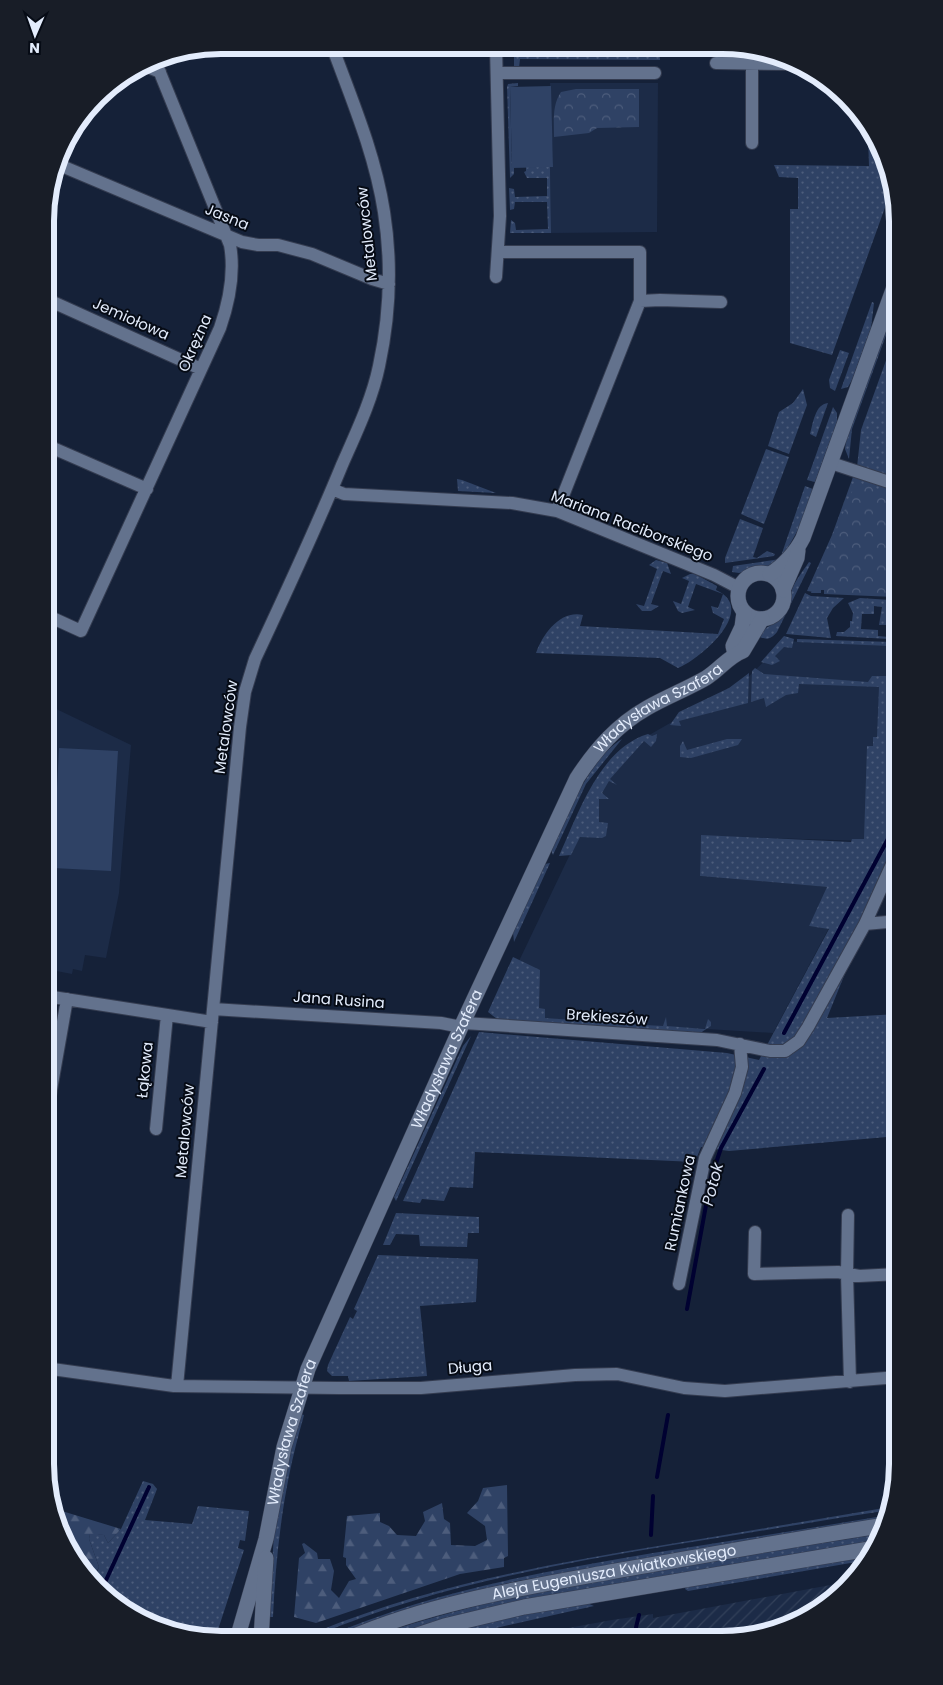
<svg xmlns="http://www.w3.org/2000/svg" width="943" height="1685" font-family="Poppins,sans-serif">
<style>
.built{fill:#1c2b47}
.industrial{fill:url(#industrial-furrows)}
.grass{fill:url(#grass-dots);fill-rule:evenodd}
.forest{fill:url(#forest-firs)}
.park{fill:url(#park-crowns)}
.pitch{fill:#2f4265}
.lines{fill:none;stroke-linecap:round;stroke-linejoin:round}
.stream{stroke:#000131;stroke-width:4}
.minor-casing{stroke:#343c50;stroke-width:14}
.tertiary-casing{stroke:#343c50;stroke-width:16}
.minor{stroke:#63728d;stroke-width:12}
.tertiary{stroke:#63728d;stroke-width:15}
.labels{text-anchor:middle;stroke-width:4;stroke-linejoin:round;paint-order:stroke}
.street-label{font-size:15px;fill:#e3ecfc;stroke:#060b15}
.water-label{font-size:16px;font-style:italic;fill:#dbe4f6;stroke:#060b15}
.rim{fill:none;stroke:#e3ecfc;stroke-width:6}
</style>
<defs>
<pattern id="industrial-furrows" width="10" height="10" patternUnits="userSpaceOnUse" patternTransform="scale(1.25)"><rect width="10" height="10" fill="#1c2b47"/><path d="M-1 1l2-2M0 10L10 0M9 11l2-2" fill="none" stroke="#324059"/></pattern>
<pattern id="grass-dots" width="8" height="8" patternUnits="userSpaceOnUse" patternTransform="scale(1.25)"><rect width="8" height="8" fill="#2f4265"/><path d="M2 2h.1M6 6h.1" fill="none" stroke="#4d5d7c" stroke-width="1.8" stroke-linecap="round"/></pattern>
<pattern id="forest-firs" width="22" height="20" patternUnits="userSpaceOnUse" patternTransform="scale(1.25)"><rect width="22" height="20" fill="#2f4265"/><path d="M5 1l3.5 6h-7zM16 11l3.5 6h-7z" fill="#4d5d7c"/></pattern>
<pattern id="park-crowns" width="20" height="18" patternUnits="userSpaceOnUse" patternTransform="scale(1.25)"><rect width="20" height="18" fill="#2f4265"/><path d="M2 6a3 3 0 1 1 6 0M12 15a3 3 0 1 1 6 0" fill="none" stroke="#4d5d7c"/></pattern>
</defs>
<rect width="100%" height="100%" fill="#152138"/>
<!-- built -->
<path class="built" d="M550,83H658L657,232L551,233L550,167L553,166Z
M785,641L887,646V684L866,841L701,836L700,876L828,887L809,926L829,928L773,1033L542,1019L496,1009L595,802L609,778L644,738L745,680Z
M46,704L131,745L119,893L106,958L85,955L82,971L73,969L72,974L46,969Z"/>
<!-- industrial -->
<path class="industrial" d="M852,1581L829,1604L779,1631L722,1640L508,1639L612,1620L653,1614V1618Z"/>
<!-- grass -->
<path class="grass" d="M514,47L654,49L660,54V60L520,59L519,68L514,67Z
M518,83V86L510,87L512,167H514V174L510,178L507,87L508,84Z
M868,137L889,164L892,188L832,355L790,343V209H798V178L779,177L774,165L869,166Z
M526,167H550L551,233H510L511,220L515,223L516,230L548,229L547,202H515L514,209L510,210L509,188L514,189L515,197L547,196V178H527L524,172L526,171Z
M898,297V302L852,429L849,459L845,449L846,440Z
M872,302L874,303L871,328L852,380L848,387L841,389Z
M898,327V475H887L857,467L861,430Z
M840,350L849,353L835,391L830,388L829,380Z
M803,389L807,405L789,454L768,446L779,412L793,403Z
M828,403L816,437L810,434C813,424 815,404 828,403Z
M833,407L837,413V422L815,482L807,480Z
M766,449L789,457L764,524L741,514Z
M853,477L893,489L890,498L840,593L824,594V590H821V593L807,591L832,535Z
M898,477V857L870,912L827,1018L898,1014V1136L729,1151L701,1147L695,1162L475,1152L473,1188L450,1187L444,1201L422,1199L420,1203L403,1201L479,1032L727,1053L759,1060L829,929L809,926L827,887L700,876L701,835L851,842L852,839H864L867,746H873V737H877L879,687L799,684L798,693L786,695L766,707L764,698L751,702L752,671L755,668L764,674L868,682L872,676H887V646L797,642V639L892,642L894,597L889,508Z
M457,479L462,480L496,493L458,491Z
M805,486L813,489L799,528L781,560L770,566L739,573L732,572L733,566L780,559Z
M740,519L763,528L753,557L757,558L767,551L775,554L774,556L725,563V558Z
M656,560L667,563L671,574L663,571L651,604L659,606L651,611H642L636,604L644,606L657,569L649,565Z
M809,562L811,563L777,632C770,640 767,640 757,636C765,626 777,624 784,614C789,607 788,600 791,592C794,582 803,571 809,562Z
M690,574H695L717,586L716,590C759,609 700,659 678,668L660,658L536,653C543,634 560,610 583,615L580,626L718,634L724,619L713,613L711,606L718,608L723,594L696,584L688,607L695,610L682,613L678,611L673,601L681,604L689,581L682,578Z
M805,593L811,596L844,598L833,608L827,618L831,638L786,634Z
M860,598L891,600L889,639L836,636L837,632H844L850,627V621H852L853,613L848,603ZM874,606L882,607L879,625H889V637L878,636V630L861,629L862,614H874Z
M784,636L794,639L792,648L784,647L775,656L780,661L772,665L761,662Z
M749,673L748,703L679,721L681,726L670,725L679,712L729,688Z
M648,734L652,736L657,734L656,741L651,747L644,741L610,779L617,785L609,781L602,793L609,799H599V822L608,823L606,836L602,838L580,837L571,855L559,856C578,814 600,748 648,734Z
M622,739L586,784L553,855L551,850C568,815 588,760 622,739Z
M727,739H742L738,745L691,758L680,757V746L683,741L687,750Z
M550,863L514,942L513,932L545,864Z
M513,957L540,970L539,1008L545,1009V1018L587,1021L590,1012L592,1021L625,1023L628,1014L629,1024L663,1026L666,1017L667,1026L705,1029L708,1019L711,1022V1026L697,1035L497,1019L488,1012Z
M471,1036L396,1201L394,1197L463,1046Z
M396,1213L479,1217V1233H468L467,1247L420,1246L419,1235L396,1234L390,1245H383Z
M378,1255L478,1259L476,1302L420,1306L427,1376L349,1381L348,1376H332L327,1371L328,1365L350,1317L353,1319L357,1311L354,1309Z
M301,1414L304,1415L303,1419C284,1484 276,1549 273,1617H269L274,1533L287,1465Z
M143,1481L153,1484L157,1489L145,1520L192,1524L198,1506L249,1511L245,1541L240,1540L238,1548L244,1550L215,1639L198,1638L114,1603L93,1583L99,1567L89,1539L90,1533L104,1535L108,1543L121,1529Z
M890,1507V1510C817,1521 745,1534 673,1545C551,1565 432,1587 317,1635L316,1632C430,1585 549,1564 670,1544C744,1532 817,1519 890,1507Z
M889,1515L888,1519L518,1581L466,1593L330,1639H321C427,1592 540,1572 653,1553C732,1541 810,1528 889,1515Z
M884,1533L879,1540L600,1587L416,1628L385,1639H365C531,1581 710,1562 884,1533Z
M871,1555L868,1560L688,1591L685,1589L686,1587Z
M587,1603L594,1606L447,1639H429L502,1619Z"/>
<!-- forest -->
<path class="forest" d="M507,1485L508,1556L504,1558V1567L460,1574L316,1623L294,1617L299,1558L305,1553L302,1544L304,1543L317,1553L318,1559H330L334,1571L331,1590L339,1598L349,1581L356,1579L346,1565V1558L343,1557L347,1516L380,1513V1522L389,1526L397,1535L416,1536L425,1521L423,1512L442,1503L444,1519L450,1523L451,1545L475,1546L487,1540L485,1526L467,1513L478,1501L483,1488Z
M52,1508L121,1529L108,1543L104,1535L90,1534L89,1539L99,1567L92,1580C77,1573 55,1525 52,1508Z"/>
<!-- park -->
<path class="park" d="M576,89H639V127L597,128L589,133L554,137C554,121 552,105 561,92Z
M856,482L894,494L891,508L894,529L895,597L824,594V590H821V593H811Z"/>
<!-- pitch -->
<path class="pitch" d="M551,86L553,167L512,168L510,87Z
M46,730H53L48,803H46Z
M59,748L118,751L111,871L53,868Z"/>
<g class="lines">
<!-- stream -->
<path class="stream" d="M784,1033L890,835L898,812
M687,1309L711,1178L721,1148L764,1069
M657,1477L668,1415
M651,1535L653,1496
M101,1591L149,1487
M633,1640L639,1615"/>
<!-- minor casing -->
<g class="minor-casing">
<path id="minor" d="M496,47L500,216L496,277
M716,63L787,64
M752,64V143
M143,65L160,72
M497,73H655
M57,164L242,242L258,245H278L312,254L372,279L389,284
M499,252H640V301
M46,299L201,369
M46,445L147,489
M831,463L898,485
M332,489L344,494L512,503L557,511L714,575L739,588
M557,511L640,301L660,300L721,302
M46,615L81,631L220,328C229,302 235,273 230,245L154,58
M865,924L898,851
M46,996L212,1022
M213,1009L441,1023L461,1027
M464,1023L717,1040L770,1051H785L799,1041L808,1027L865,924L898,921
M45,1124L67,999
M156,1129L167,1015
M848,1215L847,1274L850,1382
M755,1232L754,1274L838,1272L859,1276L898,1274
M679,1284L705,1158L735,1093L742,1067L740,1044
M45,1368L174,1386L338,1388H421L575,1375L617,1374L684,1388L725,1391L898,1377
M177,1386L240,727L245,692L255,659C285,595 315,531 342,465C356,433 372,400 379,366C390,315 392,263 384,212C375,154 352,100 332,46"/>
</g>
<!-- tertiary casing -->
<g class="tertiary-casing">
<g id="tertiary">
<circle cx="761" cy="596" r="23"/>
<path d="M770,574C783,566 796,552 803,538L898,276"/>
<path d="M783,590L797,558L798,550"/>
<path d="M735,654L733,646L742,627L744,612"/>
<path id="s1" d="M237,1639L266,1539L284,1447L308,1369L461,1027L577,778C596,749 617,725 647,708C666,697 687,689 706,678C719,670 729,656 743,651L762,619"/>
<path d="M261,1639L266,1558"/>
<path id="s2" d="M347,1639C430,1603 522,1588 610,1572C702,1556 794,1539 886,1525"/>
<path d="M405,1639L444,1626L524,1607L875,1548"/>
</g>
</g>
<!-- minor -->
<use href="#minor" class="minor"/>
<!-- tertiary -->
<use href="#tertiary" class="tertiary"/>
</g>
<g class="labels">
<!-- street labels -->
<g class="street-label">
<text transform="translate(227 217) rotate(22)" y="5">Jasna</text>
<text transform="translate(367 234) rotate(-96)" y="5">Metalowców</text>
<text transform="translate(131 319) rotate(24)" y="5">Jemiołowa</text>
<text transform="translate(195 343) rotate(-66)" y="5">Okrężna</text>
<text transform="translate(632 526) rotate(21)" y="5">Mariana Raciborskiego</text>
<text dy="5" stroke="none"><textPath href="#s1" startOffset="1038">Władysława Szafera</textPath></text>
<text transform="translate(226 727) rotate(-82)" y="5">Metalowców</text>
<text transform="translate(339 1000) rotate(4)" y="5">Jana Rusina</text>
<text transform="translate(607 1017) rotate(4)" y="5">Brekieszów</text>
<text dy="5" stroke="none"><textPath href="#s1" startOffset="619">Władysława Szafera</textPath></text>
<text transform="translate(145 1070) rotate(-84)" y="5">Łąkowa</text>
<text transform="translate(185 1131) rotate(-85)" y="5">Metalowców</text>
<text transform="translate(680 1203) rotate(-78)" y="5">Rumiankowa</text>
<text transform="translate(470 1367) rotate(-5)" y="5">Długa</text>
<text dy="5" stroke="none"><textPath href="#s1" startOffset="214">Władysława Szafera</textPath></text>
<text dy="5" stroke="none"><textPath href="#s2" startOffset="276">Aleja Eugeniusza Kwiatkowskiego</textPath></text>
</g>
<!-- water labels -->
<g class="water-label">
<text transform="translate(712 1184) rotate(-76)" y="6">Potok</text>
</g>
</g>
<!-- crop -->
<path d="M0 0H943V1685H0ZM221 54H722A167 167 0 0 1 889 221V1464A167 167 0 0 1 722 1631H221A167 167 0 0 1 54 1464V221A167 167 0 0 1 221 54Z" fill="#181d27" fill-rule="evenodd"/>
<path class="rim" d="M221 54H722A167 167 0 0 1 889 221V1464A167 167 0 0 1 722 1631H221A167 167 0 0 1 54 1464V221A167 167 0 0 1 221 54Z"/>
<!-- north arrow -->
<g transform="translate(35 35) rotate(182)" stroke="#060b15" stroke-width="4" paint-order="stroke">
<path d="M0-4L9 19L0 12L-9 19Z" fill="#e3ecfc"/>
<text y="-8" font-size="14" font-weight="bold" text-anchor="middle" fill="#e3ecfc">N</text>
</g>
</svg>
